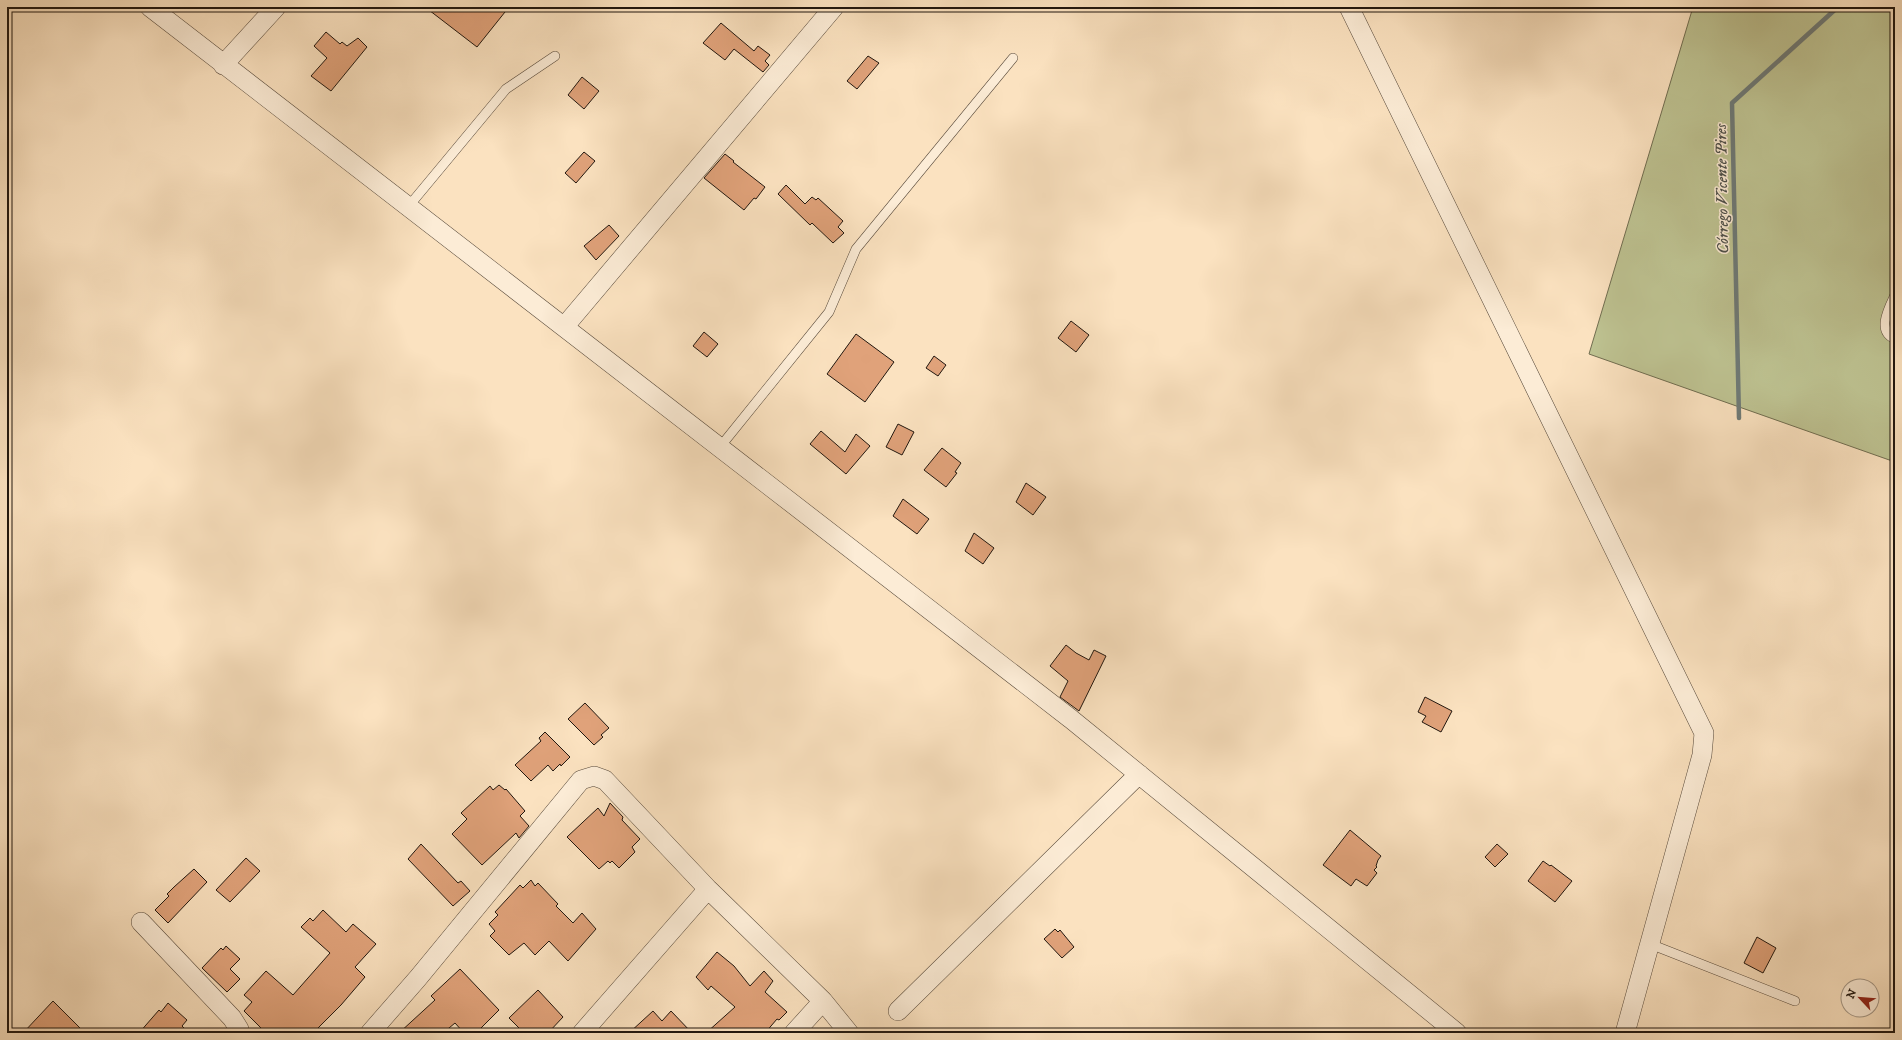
<svg xmlns="http://www.w3.org/2000/svg" width="1902" height="1040" font-family="'IM FELL DW Pica',serif">
<style>
.green{fill:#bec392;stroke:#706d50}
.lines{fill:none;stroke-linecap:round;stroke-linejoin:round}
.stream{stroke:#6e7a77;stroke-width:4.5}
.building{fill:#e0a27a;stroke:#21170f}
.service-casing{stroke:#584a3b;stroke-width:10}
.minor-casing{stroke:#584a3b;stroke-width:20}
.service{stroke:#fcecd6;stroke-width:9}
.minor{stroke:#fcecd6;stroke-width:19}
.labels{text-anchor:middle;stroke-width:3;stroke-linejoin:round;paint-order:stroke}
.water-label{font-size:16px;font-style:italic;fill:#4e514c;stroke:#fcecd6}
</style>
<rect width="100%" height="100%" fill="#fbe2c0"/>
<filter id="stains"><feTurbulence type="fractalNoise" baseFrequency=".005" numOctaves="4"/><feColorMatrix values="0 0 0 0 .2 0 0 0 0 .09 0 0 0 0 .02 0 0 0 .5 -.17"/></filter>
<radialGradient id="worn" r=".72"><stop offset=".6" stop-color="#630" stop-opacity="0"/><stop offset="1" stop-color="#630" stop-opacity=".3"/></radialGradient>
<!-- green -->
<path class="green" d="M1693,7H1895V462L1589,354Z"/>
<g class="lines">
<!-- stream -->
<path class="stream" d="M1739,418L1732,103L1838,7"/>
</g>
<!-- building -->
<path class="building" d="M425,7H509L477,47Z
M721,23L754,51L758,46L770,55L765,61L769,65L763,72L734,49L725,60L703,43Z
M326,32L340,44L342,42L347,46L358,38L367,47L331,91L311,76L327,58L314,46Z
M868,56L879,63L857,89L847,81Z
M582,77L599,91L584,109L568,95Z
M584,152L595,161L576,183L565,173Z
M725,154L734,161L733,162L765,187L756,199L754,198L744,210L704,178Z
M786,185L805,204L812,197L816,200L818,198L843,221L838,227L844,233L833,243L812,223L810,225L778,194Z
M609,225L619,236L596,260L584,246Z
M1071,321L1089,335L1076,352L1058,338Z
M704,332L718,344L707,357L693,346Z
M856,334L894,362L865,402L827,374Z
M934,356L946,365L938,376L926,368Z
M898,424L914,432L902,455L886,447Z
M821,431L845,452L856,434L870,446L846,474L810,444Z
M942,448L961,463L955,472L957,473L946,487L924,470Z
M1026,483L1046,497L1033,515L1016,502Z
M903,499L929,519L917,534L893,516Z
M974,533L994,548L983,564L965,551Z
M1066,645L1076,653L1089,660L1094,650L1106,656L1079,711L1060,697L1068,681L1050,666Z
M1425,697L1452,711L1441,732L1422,722L1426,716L1418,712Z
M585,703L609,728L601,735L603,737L594,745L568,719Z
M545,732L570,757L561,766L560,764L553,771L548,765L531,781L515,765L541,741L539,738Z
M499,785L505,790L506,789L525,811L520,816L529,826L519,838L516,833L482,865L452,834L467,819L461,813L490,786L493,790Z
M610,803L623,817L622,820L640,839L632,847L635,852L619,868L612,861L610,863L608,861L599,869L567,837L598,808L604,816Z
M1350,830L1381,856L1378,860L1376,866L1377,867L1374,870L1377,873L1367,886L1356,879L1351,886L1323,865Z
M421,844L458,883L461,881L470,891L453,906L408,859Z
M1497,844L1508,854L1495,867L1485,857Z
M246,858L260,871L230,902L216,890Z
M1543,861L1550,866L1551,865L1572,881L1555,902L1528,881Z
M194,869L207,882L168,923L155,910L169,896L167,894L174,887Z
M531,880L535,886L538,883L558,904L556,906L573,923L582,913L596,929L568,961L549,941L535,955L524,943L509,955L490,936L495,931L489,924L498,915L495,912L520,885L523,888Z
M323,910L346,932L353,924L376,944L355,967L365,977L341,1005L313,1033H266L244,1011L252,1002L244,995L266,971L293,995L330,953L301,927L310,918L313,921Z
M1055,929L1058,932L1060,930L1074,947L1062,958L1044,939Z
M1757,937L1776,948L1763,973L1744,963Z
M226,946L240,959L230,969L240,979L227,992L202,968L221,948L223,950Z
M717,952L734,966L750,986L764,971L773,981L765,992L787,1012L779,1020L777,1019L765,1033H706L735,1007L711,986L708,990L696,977Z
M460,969L499,1010L476,1033H464L455,1023L443,1033H399L435,1000L431,996Z
M538,990L563,1017L548,1033H524L509,1018Z
M53,1001L85,1033H23Z
M168,1003L187,1020L182,1026L189,1033H139L159,1010L161,1012Z
M653,1011L662,1021L671,1011L692,1033H629Z"/>
<g class="lines">
<!-- service casing -->
<g class="service-casing">
<path id="service" d="M408,207L506,89L555,56
M1895,295C1889,308 1876,331 1895,339
M720,447L829,312L856,249L1013,58
M1650,944L1795,1001"/>
</g>
<!-- minor casing -->
<g class="minor-casing">
<path id="minor" d="M150,7L1071,719L1457,1033
M1349,7L1704,733L1702,755L1625,1033
M223,65L276,7
M564,327L834,7
M141,922L232,1018L239,1029V1033
M898,1011L1139,774
M370,1033L418,978L581,780L594,776L605,780L708,889L823,1001L849,1033
M582,1033L708,889
M794,1033L823,1001"/>
</g>
<!-- service -->
<use href="#service" class="service"/>
<!-- minor -->
<use href="#minor" class="minor"/>
</g>
<g class="labels">
<!-- water labels -->
<g class="water-label">
<text transform="translate(1721 189) rotate(-91)" y="6">Córrego Vicente Pires</text>
</g>
</g>
<!-- margin -->
<rect width="1902" height="1040" fill="none" stroke="#fbe2c0" stroke-width="24"/>
<rect x="8" y="8" width="1886" height="1024" fill="none" stroke="#21170f" stroke-width="2"/>
<rect x="12" y="12" width="1878" height="1016" fill="none" stroke="#21170f"/>
<!-- north arrow -->
<g transform="translate(1860 998) rotate(296)"><circle r="19" fill="#fcecd6" stroke="#a49786"/>
<path d="M0-3L7 15L0 10L-7 15Z" fill="#8f2418"/>
<text y="-6" font-size="11" font-weight="bold" text-anchor="middle" fill="#21170f">N</text>
</g>
<rect width="100%" height="100%" filter="url(#stains)"/>
<rect width="100%" height="100%" fill="url(#worn)"/>
</svg>
